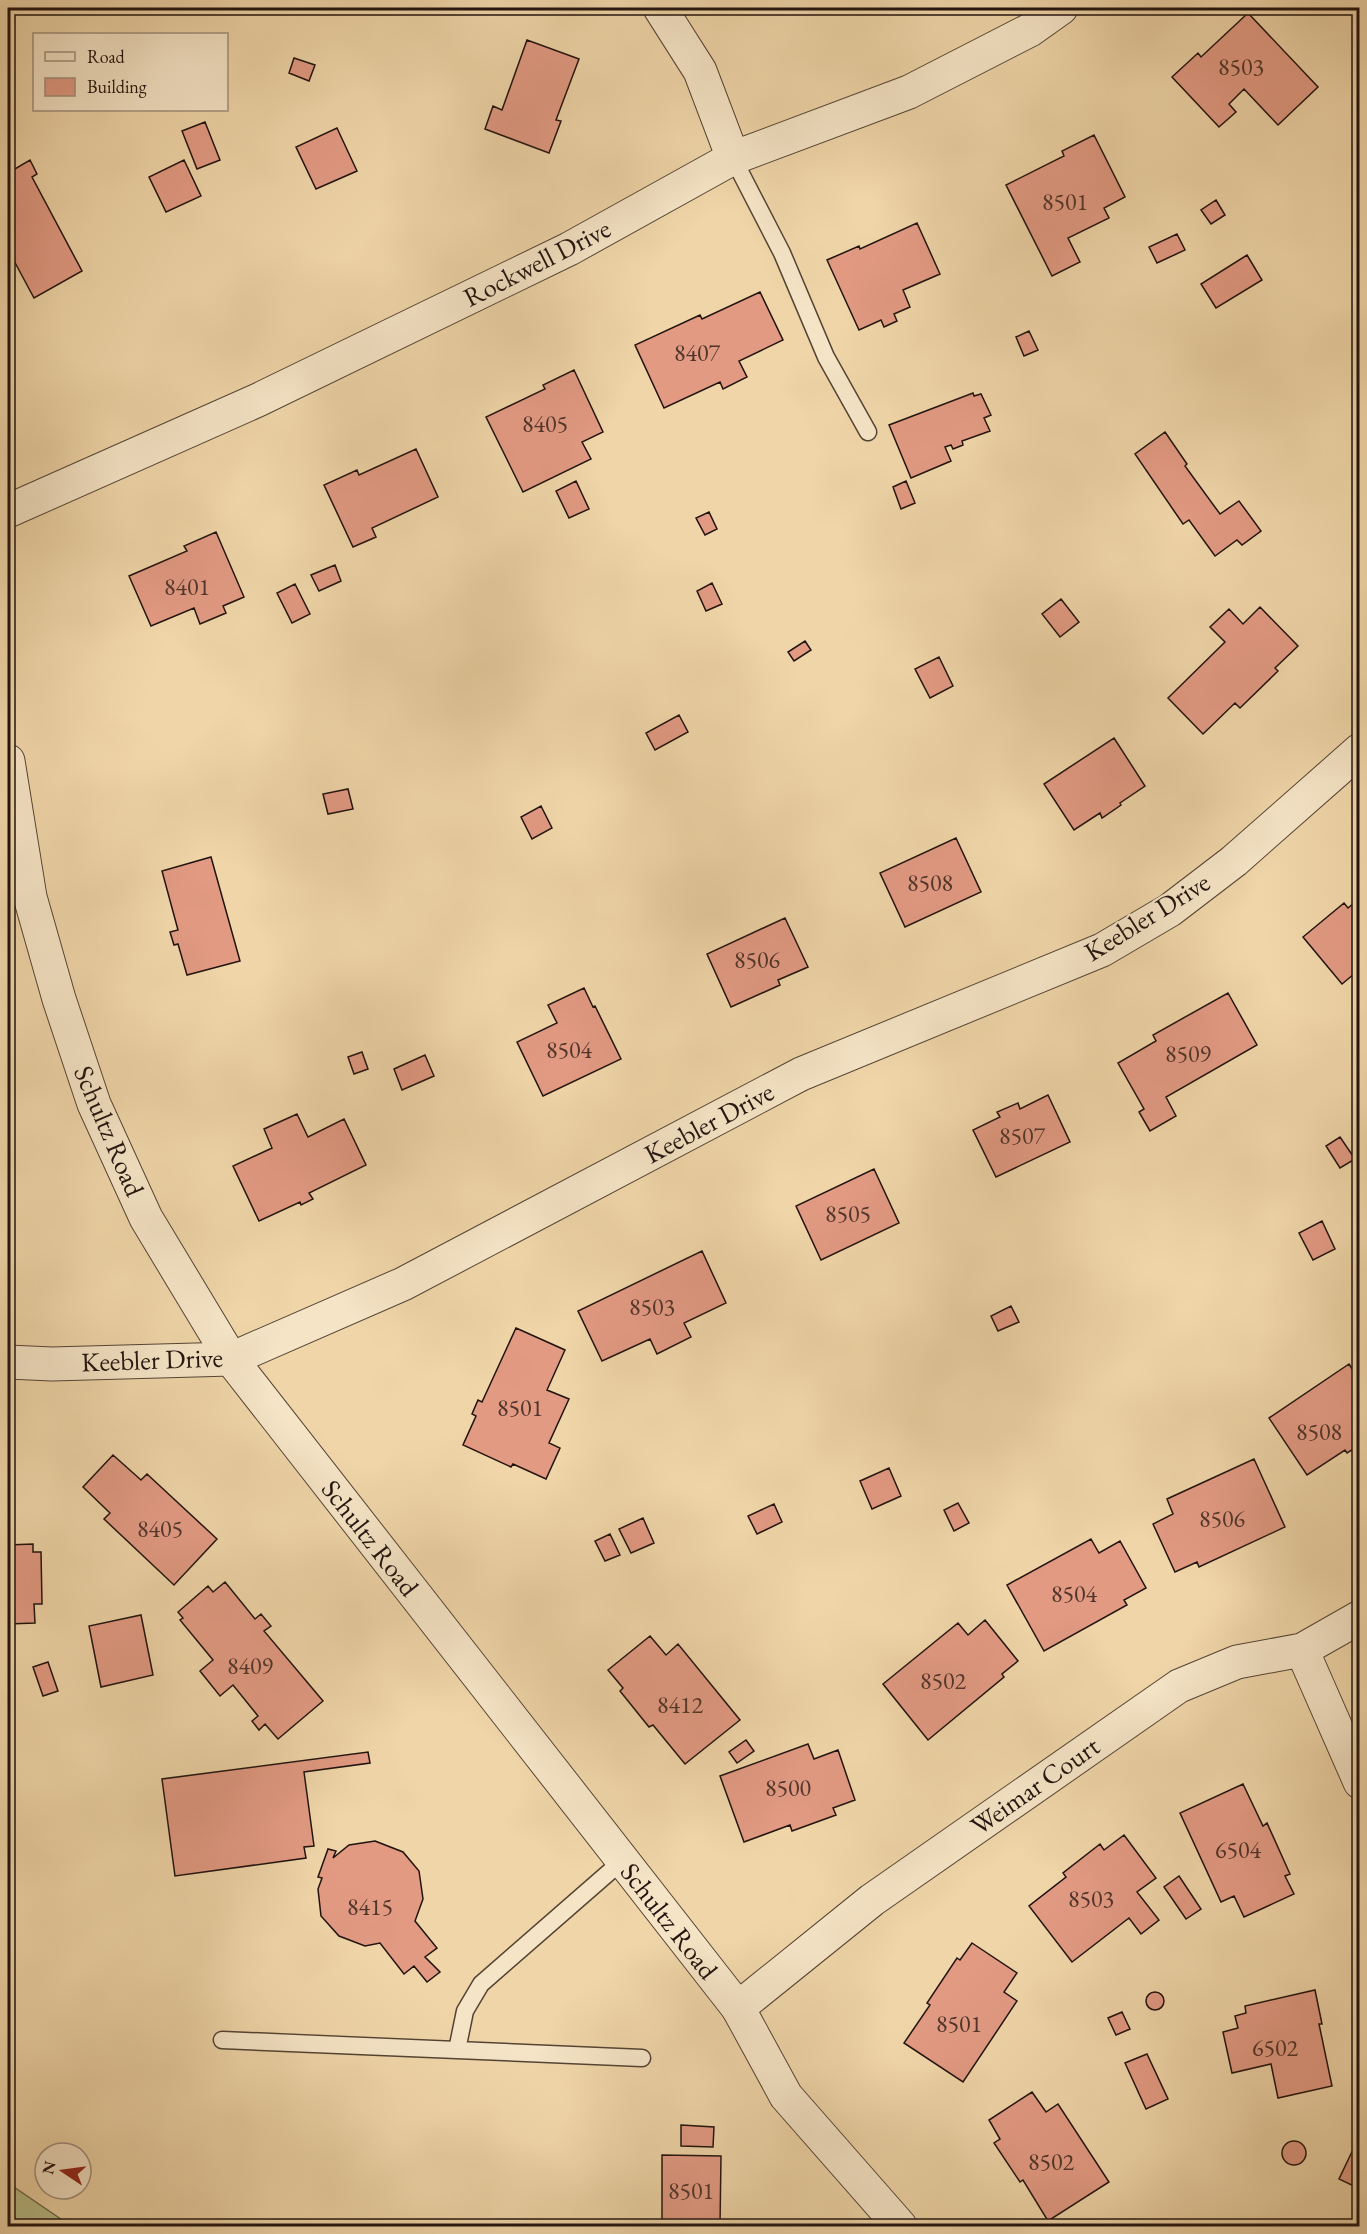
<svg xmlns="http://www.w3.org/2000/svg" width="1367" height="2234" font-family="'EB Garamond',serif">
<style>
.green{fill:#b9bd88;stroke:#6d684b;stroke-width:1.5}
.building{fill:#e29a83;stroke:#21130e;stroke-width:1.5}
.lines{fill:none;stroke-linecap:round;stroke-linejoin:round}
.service-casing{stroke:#544434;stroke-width:19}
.minor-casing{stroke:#544434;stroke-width:35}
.tertiary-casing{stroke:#544434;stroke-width:35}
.service{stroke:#f5e4c6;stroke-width:16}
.minor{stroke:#f5e4c6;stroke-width:33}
.tertiary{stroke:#f5e4c6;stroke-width:33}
.labels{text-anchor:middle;stroke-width:4.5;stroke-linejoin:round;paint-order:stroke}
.number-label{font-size:24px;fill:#51352b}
.street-label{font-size:27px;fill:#21130e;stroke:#f5e4c6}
</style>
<rect width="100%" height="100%" fill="#efd5a8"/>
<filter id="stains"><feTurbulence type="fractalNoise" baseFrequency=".00333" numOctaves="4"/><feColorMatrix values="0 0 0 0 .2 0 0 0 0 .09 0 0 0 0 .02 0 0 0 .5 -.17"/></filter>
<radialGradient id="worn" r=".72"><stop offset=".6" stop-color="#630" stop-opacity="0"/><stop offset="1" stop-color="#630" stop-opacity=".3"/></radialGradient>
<!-- green -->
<path class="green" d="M8,2183L71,2226H8Z"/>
<!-- building -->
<path class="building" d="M1248,13L1318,87L1278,125L1244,89L1229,104L1236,112L1219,127L1172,77L1198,53L1201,57Z
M527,40L579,59L556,120L561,121L549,153L485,129L493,106L502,110Z
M294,58L315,65L309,81L289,73Z
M205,122L220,160L197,169L182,131Z
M337,128L357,171L316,189L296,147Z
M1094,135L1125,197L1104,208L1109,218L1068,238L1080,262L1052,276L1006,185L1064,156L1062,151Z
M30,160L37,174L32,177L82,271L34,298L12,257L8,260V173Z
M184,160L201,196L166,212L149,177Z
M1216,200L1225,215L1211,224L1201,210Z
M917,223L940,274L903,290L910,307L894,314L897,321L884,327L881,320L859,330L827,260L859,246L860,249Z
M1177,234L1185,250L1157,263L1149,247Z
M1247,255L1262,280L1216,308L1201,284Z
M760,292L783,340L739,361L747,377L723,389L720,382L664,408L635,345L700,315L702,319Z
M1029,331L1038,350L1024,356L1016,337Z
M574,370L603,432L582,442L591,459L523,492L486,417L545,389L543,385Z
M973,393L974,396L981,394L991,415L984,418L990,431L962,441L963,445L953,449L951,445L945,447L951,461L911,478L889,425Z
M1165,432L1187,464L1185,466L1220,514L1239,501L1261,531L1242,545L1237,540L1215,556L1189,520L1183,524L1135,454Z
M416,449L438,497L372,528L376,537L353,547L324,485L357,470L359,475Z
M576,481L589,509L569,518L556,491Z
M906,481L915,503L901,509L893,487Z
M709,512L717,529L705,535L696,518Z
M216,532L244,597L223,606L226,613L200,624L194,608L151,626L129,576L187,551L184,546Z
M335,565L341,581L319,591L311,575Z
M712,583L722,604L706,611L697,591Z
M295,584L310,614L292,623L277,593Z
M1061,599L1079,622L1060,637L1042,614Z
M1260,607L1298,646L1275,668L1278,671L1240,708L1235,703L1203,734L1168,698L1225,642L1210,627L1229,609L1243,624Z
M805,641L811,650L794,661L788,652Z
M939,657L953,686L930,698L915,669Z
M679,715L688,732L655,750L646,733Z
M1114,738L1145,786L1120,803L1121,805L1102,818L1100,813L1074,830L1044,784Z
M348,789L353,809L328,814L323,794Z
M541,806L552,828L532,839L521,817Z
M956,838L981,892L905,927L880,873Z
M211,857L240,961L187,975L178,944L174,945L170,932L178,930L162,871Z
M1360,898V969L1342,984L1303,937L1344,903L1348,908Z
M785,918L808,967L778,980L780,985L731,1007L707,954Z
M584,988L593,1007L595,1006L621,1059L543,1096L517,1042L557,1023L548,1005Z
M1228,993L1257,1045L1166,1097L1176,1116L1150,1131L1139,1112L1144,1109L1118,1063L1156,1041L1153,1035Z
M362,1052L368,1069L354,1074L348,1057Z
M425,1055L434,1076L402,1090L394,1069Z
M1048,1095L1070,1142L996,1177L973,1130L1000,1117L997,1112L1018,1103L1020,1109Z
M297,1114L308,1137L344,1119L366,1165L309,1193L313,1199L301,1205L300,1202L259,1221L233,1166L272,1148L264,1129Z
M1340,1137L1355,1159L1340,1168L1326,1146Z
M874,1169L899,1223L821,1260L796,1206Z
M1322,1221L1335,1249L1313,1260L1299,1233Z
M702,1251L726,1303L684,1323L691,1337L657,1354L650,1339L602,1361L578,1311Z
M1011,1306L1019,1322L998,1331L991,1316Z
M516,1328L565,1350L547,1390L569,1399L549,1443L560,1448L546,1479L513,1464L511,1467L463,1445L476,1416L472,1414L478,1400L482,1402Z
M1349,1364L1357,1377L1360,1375V1445L1347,1453L1345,1450L1307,1475L1269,1418Z
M113,1455L141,1480L147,1474L217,1539L174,1585L104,1519L110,1513L83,1487Z
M1254,1459L1285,1527L1199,1567L1197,1562L1175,1572L1153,1524L1173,1514L1167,1499Z
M889,1468L901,1496L872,1509L860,1481Z
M958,1503L969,1523L954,1531L944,1510Z
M774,1504L782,1522L757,1534L748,1516Z
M643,1518L654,1543L631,1553L619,1529Z
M610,1534L620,1555L605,1561L595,1541Z
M1091,1539L1099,1553L1120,1541L1146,1588L1124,1600L1127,1605L1044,1651L1007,1585Z
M33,1544V1552H41L42,1604H34L35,1623L8,1624V1545Z
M225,1582L255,1619L261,1614L271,1626L264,1631L323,1701L278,1739L265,1724L259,1730L252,1721L258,1716L233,1685L220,1696L200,1671L213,1660L180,1620L183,1618L178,1612L208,1586L213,1592Z
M141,1615L153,1675L101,1687L89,1626Z
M985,1620L1018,1661L1002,1674L1004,1677L928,1740L883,1684L958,1623L968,1635Z
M650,1636L666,1655L678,1644L740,1720L685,1764L653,1725L649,1727L620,1691L623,1688L608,1670Z
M48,1662L58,1691L43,1696L33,1667Z
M746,1740L754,1751L737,1763L729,1752Z
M808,1744L814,1759L838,1750L855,1800L833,1808L836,1815L792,1831L790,1825L744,1842L720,1776Z
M368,1752L370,1763L304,1772L314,1846L304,1847L306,1858L175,1876L162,1779Z
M1243,1784L1263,1826L1267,1823L1290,1874L1285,1876L1294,1894L1244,1917L1234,1896L1221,1902L1180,1813Z
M1124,1835L1156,1878L1137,1892L1159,1920L1141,1934L1129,1918L1072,1962L1029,1906L1066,1877L1063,1873L1100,1844L1104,1850Z
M375,1841L403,1852L419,1871L423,1899L415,1921L437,1948L425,1957L440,1972L427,1982L414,1966L404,1974L380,1943L365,1946L339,1936L321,1916L318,1889L322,1878L318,1877L328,1849L336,1851L333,1858L349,1845Z
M1179,1876L1201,1909L1186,1919L1164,1887Z
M972,1943L1017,1973L1004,1992L1017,2001L963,2082L904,2043L930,2005L927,2003L957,1958L960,1960Z
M1315,1990L1322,2024H1319L1332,2086L1278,2098L1271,2064L1232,2073L1223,2032L1238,2028L1235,2016L1246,2013L1245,2006Z
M1146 2001a9 9 0 1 1 18 0a9 9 0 1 1-18 0Z
M1122,2012L1130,2029L1116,2035L1108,2018Z
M1147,2054L1168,2099L1146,2109L1125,2063Z
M1032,2092L1046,2112L1058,2104L1109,2182L1048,2221L1023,2180L1020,2182L994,2143L1000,2139L989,2120Z
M681,2125L714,2127L713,2147L681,2146Z
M1360,2135V2189L1339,2179Z
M1282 2153a12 12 0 1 1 24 0a12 12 0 1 1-24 0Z
M662,2155L721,2156L720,2226H662Z"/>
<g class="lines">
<!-- service casing -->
<g class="service-casing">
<path id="service" d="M733,158L782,253L826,357L868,432
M222,2040L642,2058
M457,2050L465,2011L481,1984L622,1861"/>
</g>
<!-- minor casing -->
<g class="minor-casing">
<path id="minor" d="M660,8L700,71L733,158
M8,511L258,400L569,249L733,158L909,92L1030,30L1061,8
M8,1362L52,1364L231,1359L403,1284L801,1074L1102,950L1170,910L1234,861L1360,750
M1302,1650L1360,1782
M738,2008L872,1900L1179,1686L1237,1662L1302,1650L1360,1617"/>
</g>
<!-- tertiary casing -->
<g class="tertiary-casing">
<path id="tertiary" d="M8,761L30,897L59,999L94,1104L146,1218L231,1359L738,2008L786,2096L900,2226"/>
</g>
<!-- service -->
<use href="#service" class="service"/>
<!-- minor -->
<use href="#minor" class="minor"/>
<!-- tertiary -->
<use href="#tertiary" class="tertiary"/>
</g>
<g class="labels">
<!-- number labels -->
<g class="number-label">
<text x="1241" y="75">8503</text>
<text x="1065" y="210">8501</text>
<text x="697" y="361">8407</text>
<text x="545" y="432">8405</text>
<text x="187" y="595">8401</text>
<text x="930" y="891">8508</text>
<text x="757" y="968">8506</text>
<text x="569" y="1058">8504</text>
<text x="1188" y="1062">8509</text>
<text x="1022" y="1144">8507</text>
<text x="848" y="1222">8505</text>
<text x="652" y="1315">8503</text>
<text x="520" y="1416">8501</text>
<text x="1319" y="1440">8508</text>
<text x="1222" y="1527">8506</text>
<text x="160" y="1537">8405</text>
<text x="1074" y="1602">8504</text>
<text x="250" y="1674">8409</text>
<text x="943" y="1689">8502</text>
<text x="680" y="1713">8412</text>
<text x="788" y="1796">8500</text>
<text x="1238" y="1858">6504</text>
<text x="1091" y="1907">8503</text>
<text x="370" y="1915">8415</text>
<text x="959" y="2032">8501</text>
<text x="1275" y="2056">6502</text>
<text x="1051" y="2170">8502</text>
<text x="691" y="2199">8501</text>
</g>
<!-- street labels -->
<g class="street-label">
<text transform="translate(537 263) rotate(-27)" y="9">Rockwell Drive</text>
<text transform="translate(1147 917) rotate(-32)" y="9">Keebler Drive</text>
<text transform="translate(709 1123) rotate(-28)" y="9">Keebler Drive</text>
<text transform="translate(109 1131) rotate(67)" y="9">Schultz Road</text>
<text transform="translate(152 1360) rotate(-2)" y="9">Keebler Drive</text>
<text transform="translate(370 1538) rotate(52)" y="9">Schultz Road</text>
<text transform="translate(1035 1786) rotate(-35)" y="9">Weimar Court</text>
<text transform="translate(669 1921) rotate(52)" y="9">Schultz Road</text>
</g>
</g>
<!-- margin -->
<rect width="1367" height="2234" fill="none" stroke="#efd5a8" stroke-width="30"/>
<rect x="9" y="9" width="1349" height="2216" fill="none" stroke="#21130e" stroke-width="3"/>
<rect x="15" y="15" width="1337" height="2204" fill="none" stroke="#21130e" stroke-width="1.5"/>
<!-- legend -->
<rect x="33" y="33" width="195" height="78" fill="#f5e4c6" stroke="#a0907c" stroke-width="1.5"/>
<rect x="45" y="52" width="30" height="9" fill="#f5e4c6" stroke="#a0907c" stroke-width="1.5"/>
<text x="87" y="63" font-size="18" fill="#21130e">Road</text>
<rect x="45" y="78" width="30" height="18" fill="#e29a83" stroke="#a0907c" stroke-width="1.5"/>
<text x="87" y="93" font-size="18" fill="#21130e">Building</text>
<!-- north arrow -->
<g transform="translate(63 2171) rotate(283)"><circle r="28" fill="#f5e4c6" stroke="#a0907c" stroke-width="1.5"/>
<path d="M0-4.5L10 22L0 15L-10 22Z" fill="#8f2418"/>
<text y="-9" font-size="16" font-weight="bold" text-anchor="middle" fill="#21130e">N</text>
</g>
<rect width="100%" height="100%" filter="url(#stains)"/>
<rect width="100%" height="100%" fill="url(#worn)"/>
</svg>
